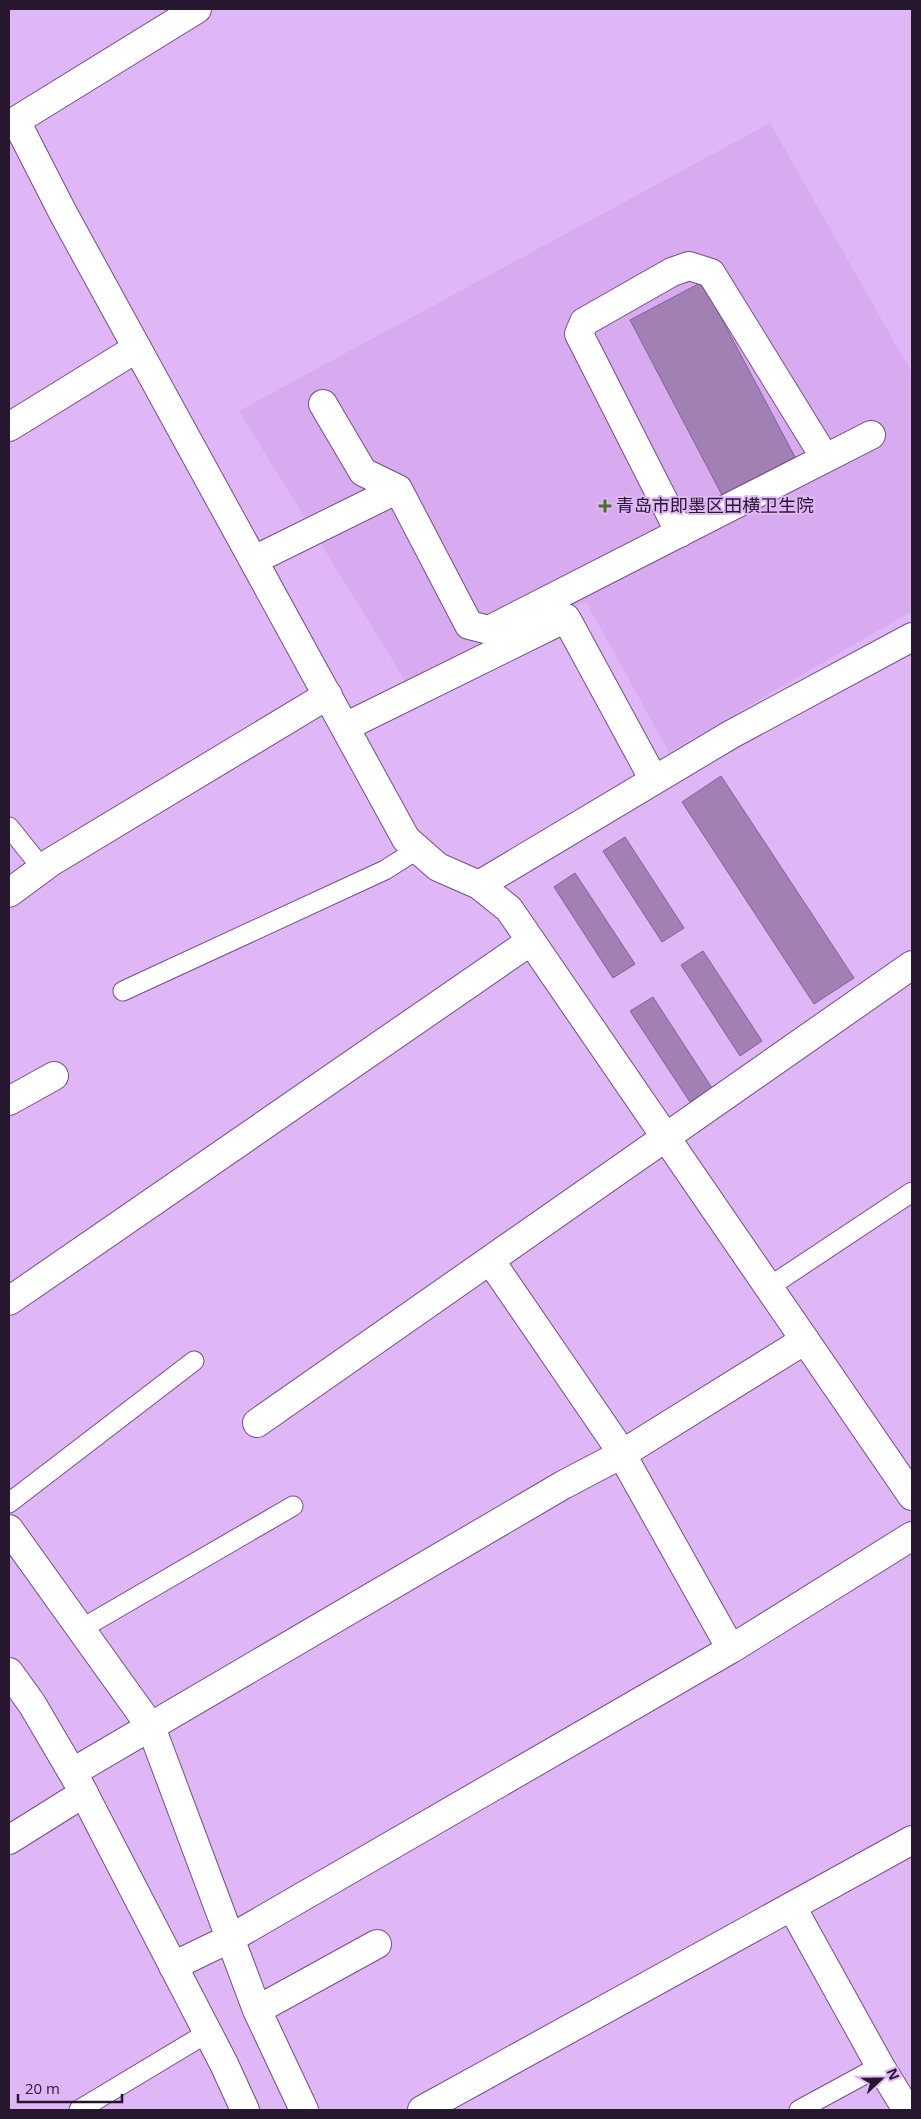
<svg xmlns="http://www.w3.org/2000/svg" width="921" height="2119" font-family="'Open Sans','Noto Sans SC',sans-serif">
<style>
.built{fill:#d8abf1}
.building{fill:#a180b4;stroke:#845f99}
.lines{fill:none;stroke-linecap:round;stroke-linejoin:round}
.service-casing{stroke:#734e86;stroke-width:21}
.minor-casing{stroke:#734e86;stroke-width:30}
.tertiary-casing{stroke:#734e86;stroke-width:30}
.service{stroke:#fff;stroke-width:19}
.minor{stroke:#fff;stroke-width:28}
.tertiary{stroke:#fff;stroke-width:28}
.poi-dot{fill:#4a702b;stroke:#dfb7f6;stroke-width:2}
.labels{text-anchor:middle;stroke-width:4;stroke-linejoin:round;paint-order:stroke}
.poi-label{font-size:18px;fill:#26172e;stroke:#dfb7f6;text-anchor:start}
</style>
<rect width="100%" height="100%" fill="#dfb7f6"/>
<!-- built -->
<path class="built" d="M770,123L912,373V611L669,752L586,602L406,682L239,411Z"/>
<!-- building -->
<path class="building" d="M702,282L795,457L722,495L630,320Z
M721,776L854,978L814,1004L682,802Z
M625,837L684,928L662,942L603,851Z
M575,873L635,964L613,978L554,887Z
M703,951L762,1041L740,1056L681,965Z
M653,997L712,1088L690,1102L630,1011Z"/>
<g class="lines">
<!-- service casing -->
<g class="service-casing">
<path id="service" d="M9,827L42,868
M123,991L385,870L418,849
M769,1287L912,1192
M9,1503L194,1361
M81,1629L293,1506
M79,2110L207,2033
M799,2110L880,2066"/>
</g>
<!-- minor casing -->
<g class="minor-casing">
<path id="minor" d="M323,404L363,472L398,489L469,625L489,630L871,435
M9,427L137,348
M680,533L579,334L584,322L672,272L689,266L711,273L825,458
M254,560L398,489
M345,727L566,618L654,780
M479,885L730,735L912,637
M9,893L51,862L328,695
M9,1101L54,1076
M490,1260L616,1444L731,1649
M9,1301L531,941
M257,1423L912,965
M9,1529L151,1727L257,2010L304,2110
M73,1772L563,1485L622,1454L805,1340
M9,1840L84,1793
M792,1907L880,2066L907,2110
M173,1966L231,1938L731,1649L912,1536
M257,2010L377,1944
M422,2110L912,1840"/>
</g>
<!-- tertiary casing -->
<g class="tertiary-casing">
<path id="tertiary" d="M16,121L63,213L406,839L438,867L479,885L509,909L912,1496
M9,125L197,9
M9,1672L32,1704L79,1784L224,2064L245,2110"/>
</g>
<!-- service -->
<use href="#service" class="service"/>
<!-- minor -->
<use href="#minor" class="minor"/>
<!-- tertiary -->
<use href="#tertiary" class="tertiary"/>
</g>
<!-- markers -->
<path class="poi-dot" d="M602.5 498.5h5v5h5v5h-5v5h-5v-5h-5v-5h5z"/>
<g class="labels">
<!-- poi labels -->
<g class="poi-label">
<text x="616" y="512">青岛市即墨区田横卫生院</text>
</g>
</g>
<!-- border -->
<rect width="921" height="2119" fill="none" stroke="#26172e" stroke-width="20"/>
<!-- north arrow -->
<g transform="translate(881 2079) rotate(68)" stroke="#dfb7f6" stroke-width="4" paint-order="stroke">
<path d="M0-4L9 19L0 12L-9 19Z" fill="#26172e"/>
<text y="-8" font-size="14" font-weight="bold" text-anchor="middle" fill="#26172e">N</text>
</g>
<!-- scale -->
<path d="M18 2094v8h104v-8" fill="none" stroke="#26172e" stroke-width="2.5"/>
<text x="25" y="2094" font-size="15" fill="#26172e" stroke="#dfb7f6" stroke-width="4" paint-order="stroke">20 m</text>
</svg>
